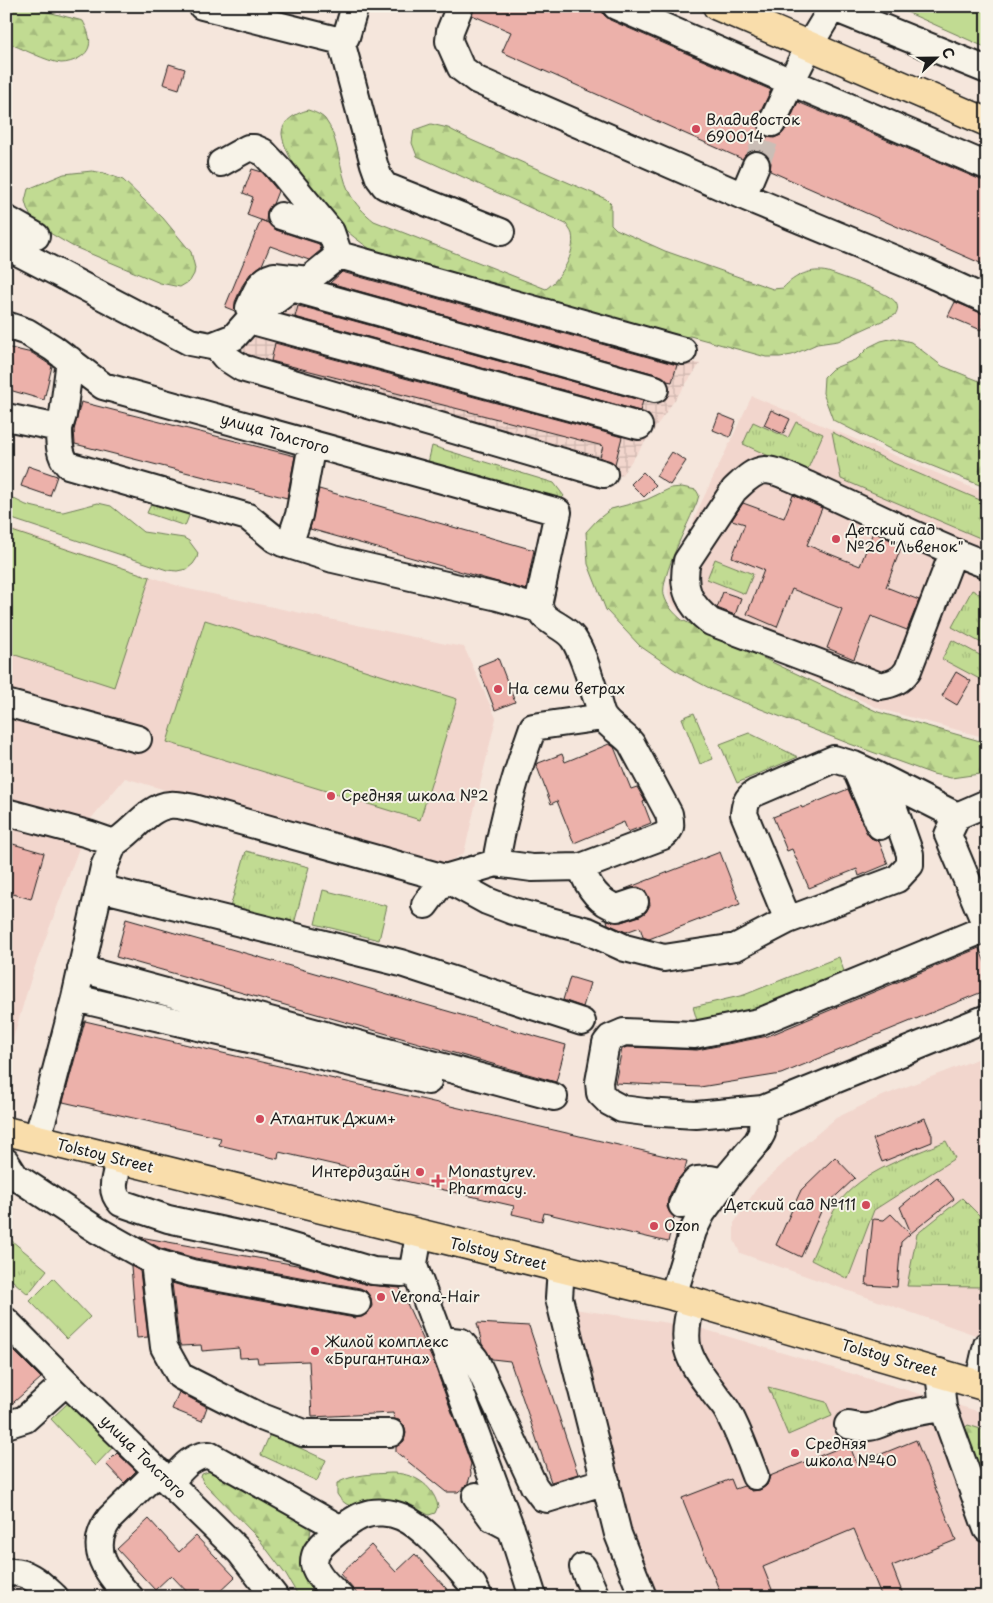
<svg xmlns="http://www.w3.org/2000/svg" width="993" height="1603" font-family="'Playpen Sans',sans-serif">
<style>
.built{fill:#f2d6cd}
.industrial{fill:url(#industrial-grid)}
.grass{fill:#c1db92;stroke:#6e7c57}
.forest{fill:url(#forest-firs);stroke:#6e7c57}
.park{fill:url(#park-tufts);stroke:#6e7c57}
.building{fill:#ecb1aa;stroke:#1c1c1c}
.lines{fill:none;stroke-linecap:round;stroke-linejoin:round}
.minor-tunnel{stroke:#cabeb6;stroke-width:26;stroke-dasharray:26 13;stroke-linecap:butt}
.minor-casing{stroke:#1c1c1c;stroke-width:30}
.major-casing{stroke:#1c1c1c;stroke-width:31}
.highway-casing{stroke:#1c1c1c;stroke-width:31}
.minor{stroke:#f7f3e8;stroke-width:26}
.major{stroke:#f9ddab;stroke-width:28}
.highway{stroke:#f9ddab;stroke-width:28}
.poi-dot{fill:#d1495b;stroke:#f7f3e8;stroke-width:2}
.labels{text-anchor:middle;stroke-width:4;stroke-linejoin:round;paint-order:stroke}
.poi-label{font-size:15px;fill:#1c1c1c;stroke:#f7f3e8;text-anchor:start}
.street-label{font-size:15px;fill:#1c1c1c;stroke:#f7f3e8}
</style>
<defs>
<pattern id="industrial-grid" width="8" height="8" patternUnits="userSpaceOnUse" patternTransform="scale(1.25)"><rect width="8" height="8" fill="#f2d6cd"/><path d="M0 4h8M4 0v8" fill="none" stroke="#cfb7af"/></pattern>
<pattern id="forest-firs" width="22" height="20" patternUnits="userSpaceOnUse" patternTransform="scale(1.25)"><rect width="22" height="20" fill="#c1db92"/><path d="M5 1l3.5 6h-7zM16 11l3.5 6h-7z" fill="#a5bb7d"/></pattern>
<pattern id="park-tufts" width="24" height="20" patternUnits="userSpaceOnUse" patternTransform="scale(1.25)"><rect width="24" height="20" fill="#c1db92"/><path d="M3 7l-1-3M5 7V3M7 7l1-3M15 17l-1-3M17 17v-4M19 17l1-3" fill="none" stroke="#a5bb7d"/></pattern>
</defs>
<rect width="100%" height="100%" fill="#f5e6dc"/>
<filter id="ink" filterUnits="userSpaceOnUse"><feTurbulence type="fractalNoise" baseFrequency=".02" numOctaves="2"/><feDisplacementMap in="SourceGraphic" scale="10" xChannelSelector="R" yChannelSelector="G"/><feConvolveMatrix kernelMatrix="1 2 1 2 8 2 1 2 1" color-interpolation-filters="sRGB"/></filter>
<g filter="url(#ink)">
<!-- built -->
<path class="built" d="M752,396L987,494V738L880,709L688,619L676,608L670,600L668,592L671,575L701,503Z
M6,527L184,588L446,644L464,647L496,718L464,853L445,864L421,863L243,813L125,778L89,821L33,972L8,1055H6Z
M987,1055V1339L740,1253L734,1240V1223L757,1188L798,1150L836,1118L880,1097Z
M567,1308L696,1327L987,1414V1597H651L620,1517Z"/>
<!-- industrial -->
<path class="industrial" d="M338,262L700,364L621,476L330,393L250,358L238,344Z"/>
<!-- grass -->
<path class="grass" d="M893,6L987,9V48Z
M6,495L26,505L47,510L63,512L98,503L111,506L143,532L184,538L189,541L198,553L197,558L193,564L187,569L177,571L167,570L6,517Z
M6,529L150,577L114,687L6,652Z
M205,620L457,699L420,820L167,742Z
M323,890L387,906L379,940L315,924Z
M53,1278L90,1317L67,1339L30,1301Z
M71,1400L116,1444L95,1466L51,1419Z"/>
<!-- forest -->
<path class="forest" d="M6,6H24L83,21C90,35 95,49 79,58C74,61 67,63 61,63C48,62 19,47 6,42Z
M308,110C314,112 320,114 325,119C339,137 339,171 349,192C354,203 365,214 374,221L546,289C561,278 576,254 572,234C571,231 568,227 566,224L417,156L412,143L414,130L431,124L448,128L471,140L606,199L611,204V224L616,229L665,251L773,289L783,288C795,275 811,268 828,272C842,277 891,293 896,303C899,308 897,311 895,315L838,341L817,344L792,355L780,357H766L690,336L680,338L373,251C360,242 348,233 337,222C321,205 284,158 282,134C282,120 297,113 308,110Z
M92,171L104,173L123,180L163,218L191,252L195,268L194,274L190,281L180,287L160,283L72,246L43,229L31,217L27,208L25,201L28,189L64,174Z
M894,338L911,342L942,366L987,384V488L890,449L833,420L823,393L824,377L832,369L857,359L869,347L881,341Z
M682,487L696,490L699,495L697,502C689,522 660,577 664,595C667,606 674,613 682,620L878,712L987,743V773L951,778L933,774L850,744L715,691L675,670L640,646L606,610L588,564L586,532L597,520L611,509L646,500L671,488Z
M968,1425L987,1431V1496L962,1430Z
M211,1471L220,1472L306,1522L311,1528L309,1544L332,1597H299L286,1575L259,1539L203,1482L201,1477L202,1474Z
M391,1473C412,1473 432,1483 438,1506L435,1513L429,1515C418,1510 407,1503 395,1502C373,1500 352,1519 337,1494V1483C354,1474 373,1474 391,1473Z"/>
<!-- park -->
<path class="park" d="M753,422L788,438L796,422L823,434L806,473L743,444Z
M832,432L889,461L987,503V541L841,479Z
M432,446L554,483L564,496L557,504L427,467Z
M153,499L191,511L185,526L147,513Z
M715,559L753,574L745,594L707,579Z
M972,590L987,598V646L952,627Z
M952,640L987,659V683L942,659Z
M694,713L713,759L700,764L682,718Z
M749,733L798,757L737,783L720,744Z
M246,851L309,867L293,928L229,911Z
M839,957L846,977L756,1012L698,1024L693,1007L744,995Z
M946,1141L955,1158L874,1210L848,1279L811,1260C819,1242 827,1221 838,1204C862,1170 909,1157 946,1141Z
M962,1198L983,1219L980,1287L907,1286L917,1234Z
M6,1236L47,1270L28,1294L6,1275Z
M768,1387L826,1402L832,1416L788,1435Z
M270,1434L326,1460L317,1481L261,1455Z"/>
<!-- building -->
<path class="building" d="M475,6H592L602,11L604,15L610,20L771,90L758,117L757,124L760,131L766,137L774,138L781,135L786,129L798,102L981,180L987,181V266L770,171L771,163L768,156L762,151L754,150L747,153L742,159L502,52L511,32L472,15Z
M169,64L185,69L179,89L163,84Z
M252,169L262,172L278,191L273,204L267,211L266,222L247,215L253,197L243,193Z
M261,220L268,223L276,230L319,244L321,250L309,260L270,246L262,265L250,274L242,286L235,302V311L225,307Z
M342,272L677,365L672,382L667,381L659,375L330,283Z
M955,302L987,315L981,330L948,316Z
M298,306L311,309L643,401L640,411L295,317Z
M275,343L622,437L615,464L600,457L603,446L271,361Z
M6,347L32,353L52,366L44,400L6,389Z
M81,402L295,456L287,498L75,444L74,430Z
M771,410L790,419L783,434L764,425Z
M719,414L736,421L730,437L713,430Z
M672,452L686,461L670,485L656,476Z
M28,466L57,476L50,496L21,486Z
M643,472L656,485L644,497L631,484Z
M319,489L534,550L526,590L310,529Z
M793,495L822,508L807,545L860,566L873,532L902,545L886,587L919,600L907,630L871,616L854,659L827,648L842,609L792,589L777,627L747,614L764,570L732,557L745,524L732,520L743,503L784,518Z
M723,592L741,598L735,615L717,608Z
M498,658L515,702L495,710L478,666Z
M956,672L971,681L957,705L942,696Z
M609,744L614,747L631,789L637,787L645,801L643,802L651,823L628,832L624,822L574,843L557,801L551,804L536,764L562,754L565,762Z
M848,789L866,832L871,838L879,841L888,864L859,876L857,869L809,888L792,849L787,851L773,817L801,806L802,808Z
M6,842L44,853L31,899L6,892Z
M720,852L740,904L649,939L643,937L640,927L626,932L608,924L607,920L621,922L640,916L646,912L650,905L649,898L645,890L638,887L625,889Z
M126,919L566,1045L556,1082L116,957Z
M979,948L987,967V990L781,1074L700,1087L615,1083L622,1049L627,1047L697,1050L768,1036Z
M570,977L590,983L583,1007L563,1000Z
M85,1021L687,1161L684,1172L675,1183L668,1199L667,1207L670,1213L674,1217L668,1242L544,1213L542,1221L512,1214L514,1206L279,1152L278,1159L219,1145L221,1138L63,1102Z
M925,1118L932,1135V1142L882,1162L873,1139Z
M835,1157L855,1178L822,1209L801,1257L776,1245L801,1190Z
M937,1177L954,1199L911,1233L900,1207Z
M891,1214L910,1234L901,1242L897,1287L866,1285L873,1219L884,1220Z
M140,1237L302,1266L369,1285L400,1288L433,1361L471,1464L470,1468L471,1474L468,1483L458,1492H446L396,1452V1447L404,1441L406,1433L404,1425L399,1420L394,1419L393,1413L312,1417L309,1361L258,1363L257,1357L240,1358L239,1348L202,1351L201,1345L181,1346L179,1342L172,1283L189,1288L355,1318L362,1317L368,1313L372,1306L371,1298L366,1291L360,1288L195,1258L160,1248Z
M131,1266L140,1271L148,1337L137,1338Z
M477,1323L529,1326L578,1474L551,1482L510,1361L492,1359L482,1344Z
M6,1343L41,1378L6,1409Z
M179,1392L207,1407L202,1421L172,1409Z
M916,1440L956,1540L892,1566L904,1597H882L854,1529L763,1567L775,1597H722L682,1498L731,1479L735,1489L744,1486L752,1491L760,1490L767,1485L770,1476L849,1444L857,1464Z
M117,1453L136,1471L124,1483L106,1464Z
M149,1519L179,1552L196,1536L235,1577L214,1597H192L171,1575L155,1590L117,1549Z
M371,1545L396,1572L415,1554L454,1597H360L340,1574Z"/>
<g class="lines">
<!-- minor-tunnel -->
<path class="minor-tunnel" d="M756,165L772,123"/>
<!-- minor casing -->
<g class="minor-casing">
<path id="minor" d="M202,6L341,41L346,37L355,6
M460,6L450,31L449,41L461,68L477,80L743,196L926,272L987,300
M616,6L791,82L772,123
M829,6L987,70
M832,8L809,46L791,82L987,166
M341,41L374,164L379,178L385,186L501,232
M221,163L248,148H254L263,152L281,171L331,232L339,255
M743,196L756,165
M281,216L331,232
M6,219L36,236
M6,246L190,342L211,346L234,337L249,320L292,288L308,280L339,255L683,351
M292,288L655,389
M249,308C255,295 259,280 274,276L308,280
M249,320L639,426
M6,325L27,332L53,348L103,386L558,512L539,601C538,622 562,623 573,638C584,654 590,681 597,699C599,705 600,712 603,717C610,728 623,733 631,743L669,814C671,825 672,829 663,836L581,867L532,868L496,863L445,878L194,808C186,807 177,804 170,805C149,806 131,834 114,843L104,867L75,998L48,1101L37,1138
M215,345L225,357L242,368L604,474
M6,417L59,428C59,441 59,456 68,465L248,517L275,539L283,543L333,559L498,597L539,609
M59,428L63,415L70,360
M289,545L299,515L312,444
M953,553L908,670C901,681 892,684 880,686L711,622C689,605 681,588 687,561L734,490C743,482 752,471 765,470C778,470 800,482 812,487C871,513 927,543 987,565
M6,703L138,739
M854,765L880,826
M6,812L88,834L114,843
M957,816L987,803
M496,863C503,817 517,771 533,727L603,717
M581,867C587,885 598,902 617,908L635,902
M100,888L401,963L582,1022
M425,905L445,878L487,901L513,911L588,931L625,948L664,958L736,947L788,920L897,879L910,865V854L884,780
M788,920L744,814C745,805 746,798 755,793L834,759L854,765L874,774L957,816L948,835L987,928
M81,969L554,1097
M75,998L428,1081
M763,1109L696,1115L645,1112L622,1109L609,1102L600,1093L599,1082L606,1043L610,1038L624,1032L694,1035L759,1022L987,928
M120,1159C116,1175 108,1190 121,1203L168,1219L275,1242L373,1271L402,1273L415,1269
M6,1162L15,1176L97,1230L154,1262L192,1273L357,1303
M682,1205L689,1189L697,1180L710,1179L724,1182
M419,1235L414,1263L415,1269L514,1537L533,1597
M154,1262L164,1347L180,1376L259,1416L303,1433H391
M561,1268L559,1298L618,1534L643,1597
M673,1296L693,1231L702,1213L730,1174L757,1142L762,1133L763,1109L987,1018
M692,1302C680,1343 686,1357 712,1390C717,1398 724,1404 728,1412C739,1432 747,1455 755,1476
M6,1321L66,1382L240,1552L275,1597
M442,1340L461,1342L475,1359L534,1486L543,1498L547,1499L606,1481
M978,1384L987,1345
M943,1408L987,1529
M6,1425L25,1419L66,1382
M848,1425C875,1431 876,1424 900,1416C914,1412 929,1410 943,1408L939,1372
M170,1482C181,1470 191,1455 209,1455L341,1529
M476,1496L492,1518L511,1528
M583,1567L596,1597
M6,1573C26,1568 42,1585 55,1597
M130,1597C108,1574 86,1549 110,1518L158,1471
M340,1597C331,1588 317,1577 314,1564C314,1561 315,1555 316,1553C321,1543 353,1518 364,1515C374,1511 391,1512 402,1517C427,1528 454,1564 473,1585L479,1597"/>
</g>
<!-- major casing -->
<g class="major-casing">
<path id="major" d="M6,1131L673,1296L987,1387"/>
</g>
<!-- highway casing -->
<g class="highway-casing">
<path id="highway" d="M717,6L987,122"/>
</g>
<!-- minor -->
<use href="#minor" class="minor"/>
<!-- major -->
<use href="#major" class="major"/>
<!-- highway -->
<use href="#highway" class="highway"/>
</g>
</g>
<!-- markers -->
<g class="poi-dot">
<circle cx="696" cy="129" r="5"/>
<circle cx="836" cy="539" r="5"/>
<circle cx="498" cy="689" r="5"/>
<circle cx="331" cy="796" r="5"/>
<circle cx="260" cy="1119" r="5"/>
<circle cx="420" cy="1172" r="5"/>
<path d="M435.5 1173.5h5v5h5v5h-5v5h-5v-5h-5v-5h5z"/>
<circle cx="866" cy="1205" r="5"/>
<circle cx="654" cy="1226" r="5"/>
<circle cx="381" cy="1297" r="5"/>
<circle cx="315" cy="1351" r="5"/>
<circle cx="795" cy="1453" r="5"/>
</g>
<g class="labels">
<!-- poi labels -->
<g class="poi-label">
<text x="706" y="125">Владивосток<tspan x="706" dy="17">690014</tspan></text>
<text x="846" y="535">Детский сад<tspan x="846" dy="17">№26 "Львенок"</tspan></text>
<text x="508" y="694">На семи ветрах</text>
<text x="341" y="801">Средняя школа №2</text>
<text x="270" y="1124">Атлантик Джим+</text>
<text x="410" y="1177" text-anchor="end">Интердизайн</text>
<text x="448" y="1177">Monastyrev.<tspan x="448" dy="17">Pharmacy.</tspan></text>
<text x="856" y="1210" text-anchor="end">Детский сад №111</text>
<text x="664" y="1231">Ozon</text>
<text x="391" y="1302">Verona-Hair</text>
<text x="325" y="1347">Жилой комплекс<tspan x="325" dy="17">«Бригантина»</tspan></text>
<text x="805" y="1449">Средняя<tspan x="805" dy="17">школа №40</tspan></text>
</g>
<!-- street labels -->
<g class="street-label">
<text transform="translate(275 434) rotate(16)" y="5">улица Толстого</text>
<text transform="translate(105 1156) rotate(14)" y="5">Tolstoy Street</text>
<text transform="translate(498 1254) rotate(13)" y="5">Tolstoy Street</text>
<text transform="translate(889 1358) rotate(16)" y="5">Tolstoy Street</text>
<text transform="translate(143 1457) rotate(44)" y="5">улица Толстого</text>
</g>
</g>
<!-- margin -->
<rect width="993" height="1603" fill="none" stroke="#f7f3e8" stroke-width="25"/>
<rect x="12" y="12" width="968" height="1578" fill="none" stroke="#1c1c1c" stroke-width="2" filter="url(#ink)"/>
<!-- north arrow -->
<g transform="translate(936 58) rotate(68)" stroke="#f7f3e8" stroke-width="4" paint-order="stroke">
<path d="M0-4L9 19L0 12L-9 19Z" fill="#1c1c1c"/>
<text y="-8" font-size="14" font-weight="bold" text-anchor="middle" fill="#1c1c1c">С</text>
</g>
</svg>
